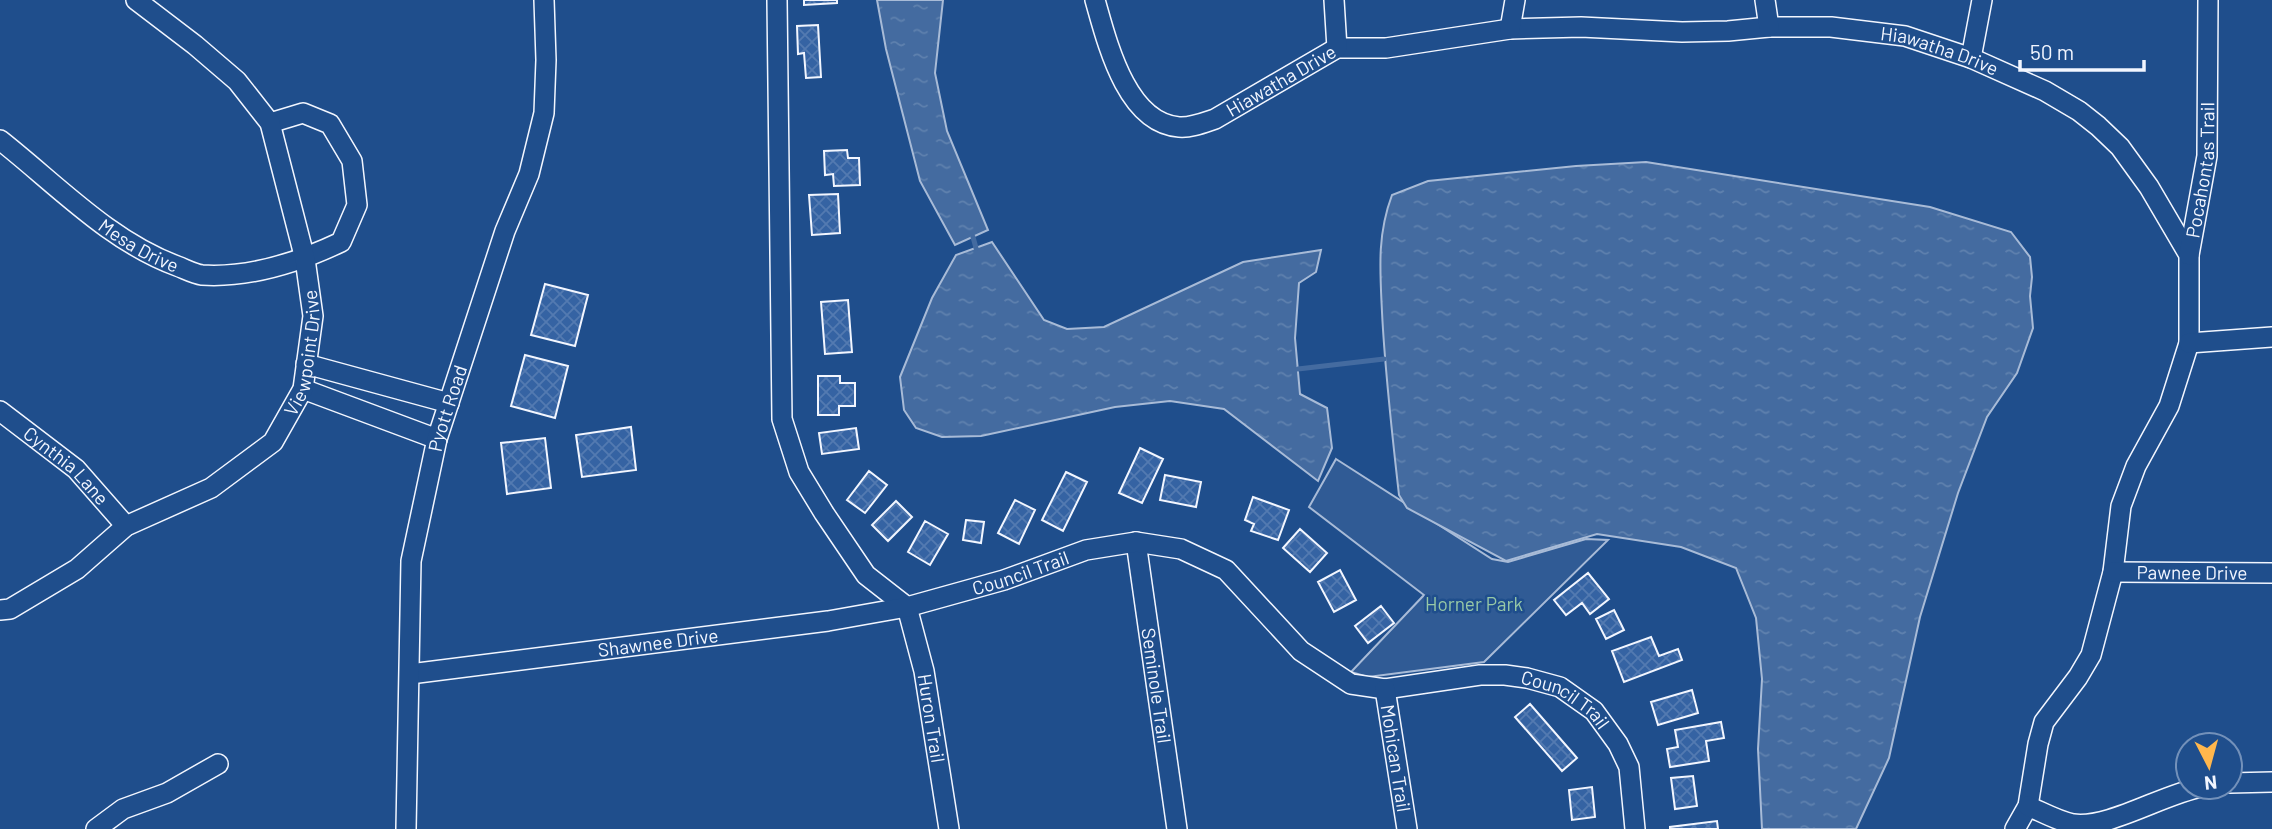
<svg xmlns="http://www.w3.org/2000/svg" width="2272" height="829" font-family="Barlow,sans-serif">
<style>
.built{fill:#305b95;stroke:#a8bbd7;stroke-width:2}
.water{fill:url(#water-ripples);stroke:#a8bbd7;stroke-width:2}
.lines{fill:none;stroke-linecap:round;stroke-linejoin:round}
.stream{stroke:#446ba0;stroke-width:5}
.building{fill:url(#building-cross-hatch);stroke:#f2f6ff;stroke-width:2}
.minor-casing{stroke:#f2f6ff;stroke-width:22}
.minor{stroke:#1f4e8c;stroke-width:19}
.labels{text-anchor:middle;stroke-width:5;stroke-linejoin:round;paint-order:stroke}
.street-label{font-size:19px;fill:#f2f6ff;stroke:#1f4e8c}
.park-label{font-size:19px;fill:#97c8a6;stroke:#1f4e8c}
</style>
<defs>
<pattern id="water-ripples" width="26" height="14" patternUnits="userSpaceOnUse" patternTransform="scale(1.75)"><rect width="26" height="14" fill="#446ba0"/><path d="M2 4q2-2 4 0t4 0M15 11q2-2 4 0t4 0" fill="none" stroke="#5f81ae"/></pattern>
<pattern id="building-cross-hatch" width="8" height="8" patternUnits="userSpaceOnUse" patternTransform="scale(1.75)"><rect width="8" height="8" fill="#3563a3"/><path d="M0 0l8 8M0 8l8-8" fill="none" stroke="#537ab1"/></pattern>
</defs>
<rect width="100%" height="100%" fill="#1f4e8c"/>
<!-- built -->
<path class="built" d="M1336,459L1492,559L1508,562L1586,539L1608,540L1484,662L1368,677L1351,672L1424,595L1309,507Z"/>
<!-- water -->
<path class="water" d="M877,0H943L935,73L947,131L988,230L955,245L920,181L886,49Z
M1646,162L1930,207L2011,232L2030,257L2032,277L2030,296L2033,328L2017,373L1987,417L1958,493L1920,617L1889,758L1856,829H1762L1758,749L1762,679L1756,618L1736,568L1681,547L1597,534L1506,561L1407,508L1399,495C1392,434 1385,373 1382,312C1380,270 1377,235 1392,195L1428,181L1576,166Z
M992,242L1044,320L1067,329L1104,327L1243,262L1321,250L1316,272L1299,283L1295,338L1300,394L1327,408L1332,448L1318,481L1224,409L1170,401L1115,407L981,436L942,437L916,428L904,410L900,377L932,298L956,255Z"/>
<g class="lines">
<!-- stream -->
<path class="stream" d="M973,237L976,248
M1298,369L1384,359"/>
</g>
<!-- building -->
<path class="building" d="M804,0H837V3L804,5Z
M818,25L821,77L806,78L804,53L798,54L797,26Z
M847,150L848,158H859L860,185L834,186L833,174L825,175L824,151Z
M838,194L840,233L812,235L809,195Z
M545,284L588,295L575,346L531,335Z
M848,300L852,352L825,354L821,302Z
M525,355L568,366L555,418L511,406Z
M818,376H840V383H855V406H839V415H818Z
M631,427L636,470L582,477L576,435Z
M856,428L859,449L822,454L819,433Z
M545,438L551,488L507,494L501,443Z
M1140,448L1163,459L1142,503L1119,493Z
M869,471L887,485L865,513L847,500Z
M1066,472L1087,482L1063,531L1042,520Z
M1165,475L1201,482L1196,507L1160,500Z
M1253,497L1289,510L1278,540L1251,531L1254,524L1245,520Z
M1015,500L1035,510L1019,544L998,533Z
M896,501L912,517L888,541L872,525Z
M966,520L984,522L981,543L963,540Z
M925,521L948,534L930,565L908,552Z
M1300,529L1327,553L1310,572L1283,548Z
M1340,570L1356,600L1334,612L1318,582Z
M1588,573L1609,599L1590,614L1582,603L1566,615L1554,600Z
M1381,606L1394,623L1368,643L1355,626Z
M1614,610L1624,630L1606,639L1596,619Z
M1651,637L1659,656L1678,649L1682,660L1624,682L1612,651Z
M1692,690L1698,713L1658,725L1651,702Z
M1530,704L1577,758L1562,771L1515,717Z
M1721,722L1724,738L1706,741L1709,761L1670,767L1667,749L1678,747L1675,730Z
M1693,776L1697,806L1675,809L1671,778Z
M1592,787L1595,817L1572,820L1569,790Z
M1717,821L1718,829H1670V827Z"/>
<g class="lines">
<!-- minor casing -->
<g class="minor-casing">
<g id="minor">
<path d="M777,0L782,419L799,472L824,513L866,575L907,607"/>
<path id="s1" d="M1095,0C1107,42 1126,123 1179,127C1191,128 1203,123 1215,119L1337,48H1386L1510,29L1581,27L1682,32L1728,31L1769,27H1831L1905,36L1971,58L2045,91L2079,111L2098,126L2120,147L2149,187L2189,255V343L2169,406L2136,466L2121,506L2113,572L2091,655L2078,677L2044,722L2038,744L2028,806L2015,829"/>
<path d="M1334,0L1337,48"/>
<path d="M1765,0L1769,27"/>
<path d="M1510,29L1515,0"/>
<path d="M1971,58L1982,0"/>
<path id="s2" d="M0,140C56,184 109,241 177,266C185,269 194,274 202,275C249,278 299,262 341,242L357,205L352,161L330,124L303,113L270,123"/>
<path id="s3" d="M2189,255L2207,156L2208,0"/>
<path d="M2189,343L2272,337"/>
<path d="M306,364L449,403"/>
<path d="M303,389L437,439"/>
<path id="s4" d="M0,411L76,469L126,526"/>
<path id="s5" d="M1136,542L1177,829"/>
<path id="s6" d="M2113,572L2272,573"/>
<path id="s7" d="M907,607L924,671L949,829"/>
<path id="s8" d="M0,610L10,609L77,569L126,526L211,488L273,442L303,389L313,316L305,259L270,123L237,81L195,45L136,0"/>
<path id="s9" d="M410,674L828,621L907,607L1004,580L1086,550L1136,542L1181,549L1226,570L1301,651L1351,684L1385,689L1480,675H1505L1527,678L1560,687L1594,711L1618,744L1629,767L1635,829"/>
<path id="s10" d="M1385,689L1407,829"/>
<path d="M2230,783L2272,782"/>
<path d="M2028,806C2042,812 2058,821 2073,824C2109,829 2163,794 2202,787"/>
<path d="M96,829L123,809L167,793L218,764"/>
<path id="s11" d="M406,829L411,561L437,439L505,231L529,174L544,113L546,60L544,0"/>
</g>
</g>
<!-- minor -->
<use href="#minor" class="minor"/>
</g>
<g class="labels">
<!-- street labels -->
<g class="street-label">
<text dy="7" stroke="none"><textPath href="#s1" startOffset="947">Hiawatha Drive</textPath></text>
<text dy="7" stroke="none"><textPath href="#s1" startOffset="275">Hiawatha Drive</textPath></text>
<text dy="7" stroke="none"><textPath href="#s3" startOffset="86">Pocahontas Trail</textPath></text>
<text dy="7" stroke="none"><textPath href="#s2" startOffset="175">Mesa Drive</textPath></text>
<text dy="7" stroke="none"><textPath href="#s8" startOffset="420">Viewpoint Drive</textPath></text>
<text dy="7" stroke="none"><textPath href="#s11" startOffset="425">Pyott Road</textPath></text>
<text dy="7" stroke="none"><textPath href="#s4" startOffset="86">Cynthia Lane</textPath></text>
<text dy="7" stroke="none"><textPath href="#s9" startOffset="620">Council Trail</textPath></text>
<text dy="7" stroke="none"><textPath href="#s6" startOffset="79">Pawnee Drive</textPath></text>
<text dy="7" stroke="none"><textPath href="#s9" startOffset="250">Shawnee Drive</textPath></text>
<text dy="7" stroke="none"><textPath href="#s5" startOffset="145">Seminole Trail</textPath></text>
<text dy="7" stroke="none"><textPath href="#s9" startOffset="1228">Council Trail</textPath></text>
<text dy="7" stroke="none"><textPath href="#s7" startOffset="114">Huron Trail</textPath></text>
<text dy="7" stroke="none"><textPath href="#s10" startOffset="70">Mohican Trail</textPath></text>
</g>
<!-- park labels -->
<g class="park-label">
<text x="1474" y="611">Horner Park</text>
</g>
</g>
<!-- north arrow -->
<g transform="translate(2209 766) rotate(174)"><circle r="33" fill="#1f4e8c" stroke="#7391ba" stroke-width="2"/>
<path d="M0-5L12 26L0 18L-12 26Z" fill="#ffb74d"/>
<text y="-10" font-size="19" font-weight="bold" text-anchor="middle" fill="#f2f6ff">N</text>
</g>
<!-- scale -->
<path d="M2020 60v10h124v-10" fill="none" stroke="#f2f6ff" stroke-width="3.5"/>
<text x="2030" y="60" font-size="21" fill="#f2f6ff" stroke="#1f4e8c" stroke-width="5" paint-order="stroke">50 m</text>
</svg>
